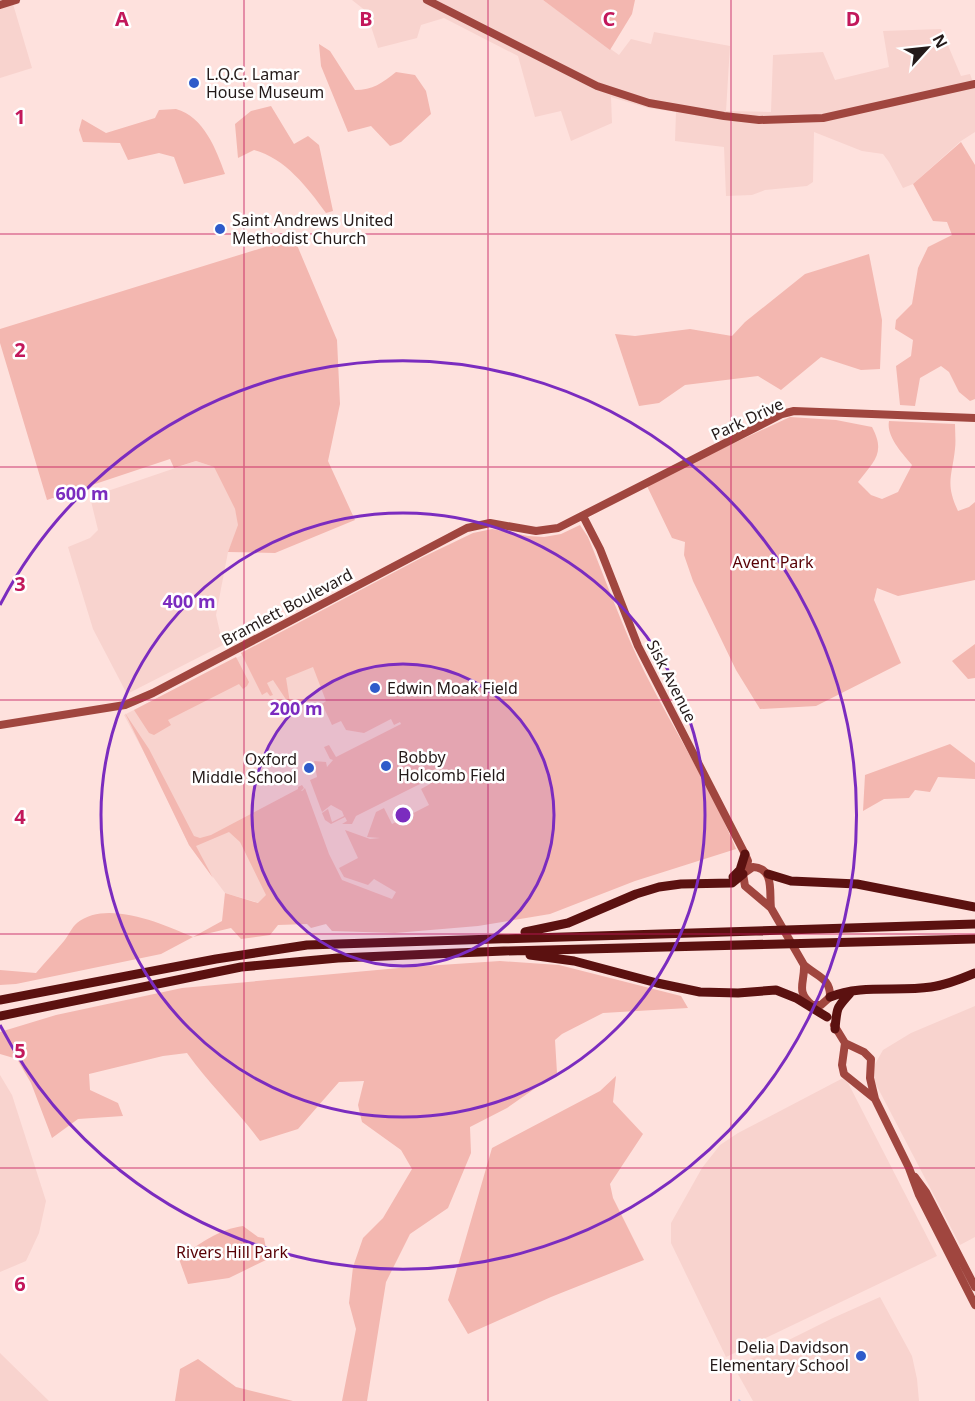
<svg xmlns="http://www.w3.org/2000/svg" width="975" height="1401" font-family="'Noto Sans',sans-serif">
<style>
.built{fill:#f8d3ce}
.green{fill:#f3b7b0}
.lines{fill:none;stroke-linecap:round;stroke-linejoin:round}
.stream{stroke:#b3cbf9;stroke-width:1.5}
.secondary{stroke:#a0463f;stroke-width:8}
.highway{stroke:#5b1110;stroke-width:9}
.grid{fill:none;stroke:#c2185b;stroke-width:1.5;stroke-opacity:0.55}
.ring{fill:none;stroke:#7b2cbf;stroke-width:3}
.poi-dot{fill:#2e5bca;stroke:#fff;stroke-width:2}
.labels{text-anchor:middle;stroke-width:5;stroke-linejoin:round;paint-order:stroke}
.poi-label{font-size:16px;fill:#241a19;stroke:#fff;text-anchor:start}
.street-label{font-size:16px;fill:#241a19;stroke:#fff}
.park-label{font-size:16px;fill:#580005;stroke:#fff}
.grid-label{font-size:20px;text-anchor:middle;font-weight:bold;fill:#c2185b;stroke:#fff;stroke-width:5;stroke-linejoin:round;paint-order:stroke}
.centre{fill:#7b2cbf;stroke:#fff;stroke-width:3}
.ring-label{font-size:18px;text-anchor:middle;font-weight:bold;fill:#7b2cbf;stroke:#fff;stroke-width:5;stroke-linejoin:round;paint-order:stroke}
</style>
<rect width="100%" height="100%" fill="#fee1dd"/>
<!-- built -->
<path class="built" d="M352,0H543L619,55L631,39L651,44L654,32L730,46L726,111L771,112L773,55L823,52L835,80L889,67L883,31L941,29L961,76L970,74L975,88V132L961,141L913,184L903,188L889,162L883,154L862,151L814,132L813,182L807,186L765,190L752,195L726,196L724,147L675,141L676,112L648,108L611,97L612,123L571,141L561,111L535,117L518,56L444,18L421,25L417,38L378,48L366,11Z
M13,4L32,68L0,78V8Z
M196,461L214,467L235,509L239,525L228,552L216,615L223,645L127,694L93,629L68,547L90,538L98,530L90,497Z
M405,640L455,898L259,903L225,893L189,845L155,773L124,715L250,651Z
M975,1006V1237L960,1245L870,1073L883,1050L911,1033Z
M0,1075L12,1095L46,1201L39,1233L26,1261L0,1272Z
M845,1077L937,1256L726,1357L671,1243V1223L702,1168L720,1145L738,1133Z
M880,1297L912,1356L917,1379L919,1401H753L734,1367L833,1318Z
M0,1353L49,1401H0Z"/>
<!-- green -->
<path class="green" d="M543,0H635L632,14L610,50Z
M319,44L330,51L355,90C373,90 382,83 396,72L415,75L426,91L431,114L401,142L390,146L371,126L348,132L321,66Z
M271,106L294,144L308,136L319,145L333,211L326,213C308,188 285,158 254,150L238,158L235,124L251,111Z
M176,109C204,117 216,149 225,174L184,184L174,157L159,153L128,160L120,143L83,142L79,130L82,119L106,133L155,118L159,110Z
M961,142L975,165V399L970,401L959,392L949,372L941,366L920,378L915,406L900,405L896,366L911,356L913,340L895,329L896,320L912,304L918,268L928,247L952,235L947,222L933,221L913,184Z
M294,238L337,340L340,404L328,461L355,520L275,553L228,552L238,525L235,509L214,467L196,461L174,468L170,459L47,500L0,343V329Z
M869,254L882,320L880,369L861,370L821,357L781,390L758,376L685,385L659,403L639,406L615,334L635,336L690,329L732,336L745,322L805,274Z
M790,417L836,420L872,427C886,453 874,461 858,482L871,495L882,499L898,492L912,465C903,454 886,437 889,421L955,424C955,432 956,441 955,449C952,477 945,483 958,511L969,507L975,502V580L898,596L877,588L874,600L901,663L816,706L760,709L736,670L693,581L684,555L685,542L672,538L646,484Z
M580,525L588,537C607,583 623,629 645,673C675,732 711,788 736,849L635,881L550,914L478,926L395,933L332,931L326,924L311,928L307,924L278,925L270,935L241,939L231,928L193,937L161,954L16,984L0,985V970L36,973C45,962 55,952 64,941C68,936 72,927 77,923C106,899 163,924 193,937L222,921L225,893L258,903L266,895L240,842L229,832L196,846L213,878L189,845L125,713L149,749L194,836L200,838L211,835L298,789V787L302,785L304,788L301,791H302L305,788L329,854L342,880L392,899L396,892L374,879L368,885L344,877L339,868L358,858L345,830L370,839L380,838L367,837L376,812L384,808L392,824L429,805L421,789L430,784L428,780L356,816L352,824H342L347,821L345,817L331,824L325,820L322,813L328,809L332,822L344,816L342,811L331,805L322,812L310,780L317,777L314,761L326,762L327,767L333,760L330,759L324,747L329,745L336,757L401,724L400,722L394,725L391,719L364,733L346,730L341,721L332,725L322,704L326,701L313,667L286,678L290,703L289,704L273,680L267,683L273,695L270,696L267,692L262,695L241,653L423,557L473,533L492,529L528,536L544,537L561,534Z
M975,644V678L968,679L952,661Z
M236,657L249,682L247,686L243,689L239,684L168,720L171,725L154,735L149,733L134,710Z
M950,744L975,763V779L938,777L930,792L915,790L909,798L884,799L863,811L865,775Z
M500,961L559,965L681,996L688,1008L603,1013L562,1034L555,1040L557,1073L507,1108L470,1127L471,1153L448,1208L410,1234L386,1282L367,1401H342L356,1329L349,1303L353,1267L363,1238L383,1218L412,1169L401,1150L362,1122L358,1105L364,1081L339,1082L298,1129L260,1141C237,1110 209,1084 187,1053L163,1056L89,1074L90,1090L118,1103L123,1116L78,1119L52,1138L31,1083L17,1059L0,1054V1032L56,1015L182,988L410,967Z
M616,1076L613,1102L643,1134L610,1184L613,1198L644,1260L551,1297L468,1334L448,1300L492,1148L600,1091Z
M243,1226L258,1237L264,1238L268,1259L229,1278L188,1284L179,1259C198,1244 220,1229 243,1226Z
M198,1359L236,1387L293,1401H175L180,1369Z"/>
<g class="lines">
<!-- stream -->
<path class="stream" d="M739,1400L740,1401"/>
<!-- secondary -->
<path class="secondary" d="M427,0L597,86L649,103L724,116L759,120L823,118L975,84
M0,5L16,0
M583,516L600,549L638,646L745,854L748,861L746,870
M0,725L125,705L153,693L467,528L490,523L536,531L558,528L782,414L794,411L975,418
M753,867C775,868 769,893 771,908L745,886L743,874Z
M771,908L804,965
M804,965C816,976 831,978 830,997L821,1005H812C795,991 805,983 804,965Z
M834,1025L845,1043L864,1052L871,1059L870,1078L875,1099L909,1168L919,1195L975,1305
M845,1043L842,1065L844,1074L875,1099
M915,1177L926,1192L975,1287"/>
<!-- highway -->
<path class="highway" d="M768,874L791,881L857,884L975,907
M733,877L740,870L745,854
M525,932L568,923L636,894L659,887L681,884L732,883L743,874
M530,955L574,961L657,983L700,992L738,993L776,990L796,998L827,1017
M830,997C861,984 898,992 931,987C946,985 961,979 975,973
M0,1000L216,959L307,945L975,924
M0,1016L241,967L338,958L504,951L975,939
M835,1029C837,1005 837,1008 852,991"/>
</g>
<!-- grid -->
<path class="grid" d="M244,0V1401M488,0V1401M731,0V1401M0,234H975M0,467H975M0,700H975M0,934H975M0,1168H975"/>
<!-- distance rings -->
<circle cx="403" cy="815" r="151" fill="#7b2cbf" fill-opacity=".12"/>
<g class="ring">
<circle cx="403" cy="815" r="151"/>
<circle cx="403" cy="815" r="302"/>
<path d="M0 605A454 454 0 1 1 0 1025"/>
</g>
<!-- markers -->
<g class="poi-dot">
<circle cx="194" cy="83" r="6"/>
<circle cx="220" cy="229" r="6"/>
<circle cx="375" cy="688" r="6"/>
<circle cx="386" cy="766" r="6"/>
<circle cx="309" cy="768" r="6"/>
<circle cx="861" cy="1356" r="6"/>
</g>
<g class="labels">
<!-- poi labels -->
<g class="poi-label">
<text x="206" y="80">L.Q.C. Lamar<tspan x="206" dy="18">House Museum</tspan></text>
<text x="232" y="226">Saint Andrews United<tspan x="232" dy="18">Methodist Church</tspan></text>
<text x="387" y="694">Edwin Moak Field</text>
<text x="398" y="763">Bobby<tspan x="398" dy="18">Holcomb Field</tspan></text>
<text x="297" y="765" text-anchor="end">Oxford<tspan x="297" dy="18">Middle School</tspan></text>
<text x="849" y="1353" text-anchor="end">Delia Davidson<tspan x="849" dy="18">Elementary School</tspan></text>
</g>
<!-- street labels -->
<g class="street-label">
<text transform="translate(747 419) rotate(-25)" y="6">Park Drive</text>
<text transform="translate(287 607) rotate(-28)" y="6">Bramlett Boulevard</text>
<text transform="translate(672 681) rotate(63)" y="6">Sisk Avenue</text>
</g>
<!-- park labels -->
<g class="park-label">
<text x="773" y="568">Avent Park</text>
<text x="232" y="1258">Rivers Hill Park</text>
</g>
</g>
<g class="grid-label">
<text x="122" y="26">A</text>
<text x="366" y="26">B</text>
<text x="609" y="26">C</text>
<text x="853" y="26">D</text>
<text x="20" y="124">1</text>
<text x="20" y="357">2</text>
<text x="20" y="591">3</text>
<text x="20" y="824">4</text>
<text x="20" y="1058">5</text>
<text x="20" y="1291">6</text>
</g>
<circle cx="403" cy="815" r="9" class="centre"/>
<g class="ring-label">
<text x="82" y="500">600 m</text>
<text x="189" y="608">400 m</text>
<text x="296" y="715">200 m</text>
</g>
<!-- north arrow -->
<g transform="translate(927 48) rotate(63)" stroke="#ffffff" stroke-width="4.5" paint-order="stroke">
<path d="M0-4.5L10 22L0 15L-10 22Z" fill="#241a19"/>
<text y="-9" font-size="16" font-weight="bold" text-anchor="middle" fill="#241a19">N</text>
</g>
</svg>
